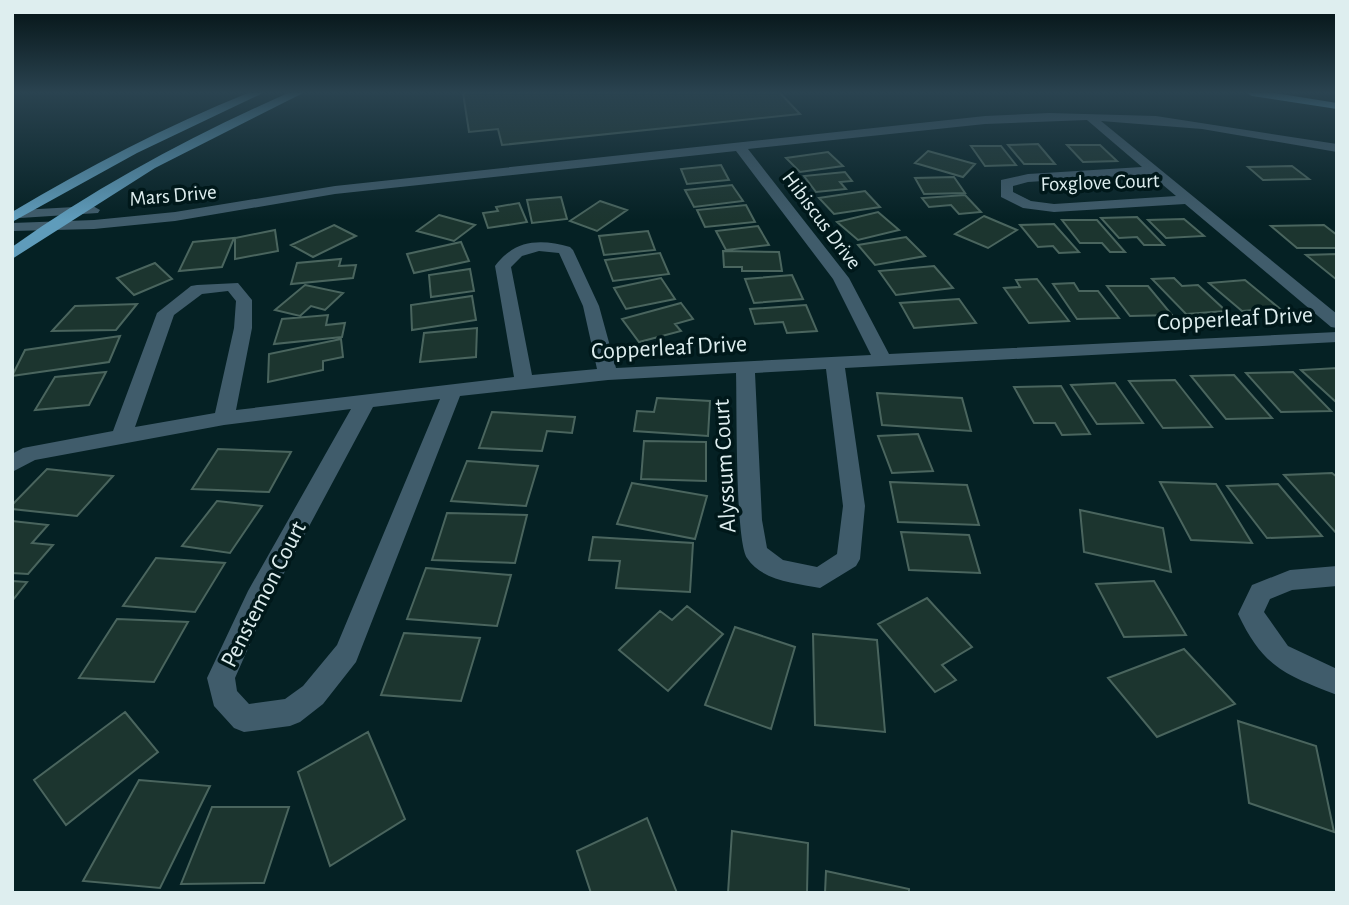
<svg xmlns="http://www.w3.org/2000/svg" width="1349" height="905" font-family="'Alegreya Sans',sans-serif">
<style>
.building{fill:#1c352f;stroke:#4a655e;stroke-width:2}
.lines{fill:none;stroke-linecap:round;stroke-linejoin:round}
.minor{fill:#405c6b;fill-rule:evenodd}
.major{fill:#5f9cbb;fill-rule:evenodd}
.highway{fill:#6bb6da;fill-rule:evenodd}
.labels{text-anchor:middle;stroke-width:7;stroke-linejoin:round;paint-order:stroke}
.far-street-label{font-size:21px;fill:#deeeef;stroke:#00181a}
.street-label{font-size:24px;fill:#deeeef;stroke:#00181a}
</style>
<rect width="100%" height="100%" fill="#052124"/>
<!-- building -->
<path class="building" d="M463,93H780L800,114L502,145L498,129L469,132Z
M1038,144L1055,164H1024L1008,145Z
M1067,145H1100L1117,161L1083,162Z
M971,146H1001L1016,165L985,166Z
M928,151L975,164L963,177L915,163Z
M828,152L843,166L800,172L786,158Z
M721,165L729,180L687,184L681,169Z
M1292,166L1309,179L1263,180L1248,167Z
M845,172L852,181L840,182L846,189L816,192L804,176Z
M954,177L965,193L924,194L915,178Z
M732,185L743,201L694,207L685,190Z
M865,191L880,207L834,214L819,198Z
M965,195L981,212L959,214L951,205L929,207L922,198Z
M561,197L567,219L532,223L527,200Z
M600,201L627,210L597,231L570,221Z
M519,203L527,222L488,228L483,213L498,211L496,207Z
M746,205L755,222L705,227L697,210Z
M878,212L899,230L858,240L837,222Z
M439,215L475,225L454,241L417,231Z
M984,216L1017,230L988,248L955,234Z
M1137,217L1164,245H1144L1137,237L1119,238L1101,218Z
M1184,219L1204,236L1166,238L1148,220Z
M1062,220H1097L1125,252H1110L1102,243H1080Z
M1054,224L1079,252L1059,253L1053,246L1038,247L1020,225Z
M334,225L356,236L313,257L291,245Z
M1324,225L1337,235V248H1297L1271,226Z
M758,226L769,245L726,250L716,231Z
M275,230L278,251L235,259V238Z
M648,231L655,250L604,255L599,236Z
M906,237L925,256L875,265L858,245Z
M234,238L222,267L179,271L193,242Z
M461,242L469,261L414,273L407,254Z
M723,251L779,252L782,271H742V267H724Z
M660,253L669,274L613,281L605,260Z
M1337,254V280L1306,255Z
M341,259L339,266L356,265L353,278L291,284L297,263Z
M155,263L172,279L134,295L117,278Z
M934,266L953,288L896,295L879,271Z
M470,269L474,291L431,297L429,275Z
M792,275L803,299L754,303L745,279Z
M661,278L675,299L626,309L614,288Z
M1174,278L1182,286L1198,285L1226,311L1186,314L1152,279Z
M1037,279L1069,321L1029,323L1004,288L1020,287L1016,280Z
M1245,280L1279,308L1242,311L1209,283Z
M1074,283L1079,291H1098L1119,318L1077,319L1053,284Z
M305,285L343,293L325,310L311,306L300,316L275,310Z
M1107,286H1148L1172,315L1130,316Z
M472,296L476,320L412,330L411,305Z
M959,299L976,323L914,328L900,303Z
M681,303L693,319L675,324L681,331L639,342L622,319Z
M137,304L116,330L52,331L75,306Z
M806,305L817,331L787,333L783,322L755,324L750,309Z
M328,315L326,325L345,323L342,337L274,344L282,319Z
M477,328L476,357L420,362L424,333Z
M120,336L109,362L12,376L25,350Z
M341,339L343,357L323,361V370L268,382L269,354Z
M1337,368V403L1301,370Z
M106,372L89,405L35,410L55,377Z
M1293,372L1331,411L1281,412L1246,373Z
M1234,375L1272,418L1226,419L1191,376Z
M1175,380L1212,427L1163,428L1129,381Z
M1115,383L1143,423L1097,424L1071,385Z
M1061,386L1090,434L1062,435L1055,423H1034L1014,387Z
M877,393L962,398L971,431L882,425Z
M657,398L710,401L708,436L634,431L637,411L654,412Z
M492,412L575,417L572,433L547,431L542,451L479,448Z
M918,434L933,471L892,473L878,436Z
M644,441L706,442V481L641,479Z
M218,449L291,452L269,492L192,489Z
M467,461L538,466L526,506L451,501Z
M47,469L113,476L77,516L12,509V505Z
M1332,473L1337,477V534L1284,475Z
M890,482L967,485L979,525L898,522Z
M1160,482L1216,484L1252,543L1191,540Z
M632,483L707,496L695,539L617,524Z
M1278,484L1322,536L1267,538L1227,486Z
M217,501L262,506L230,553L182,546Z
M1080,510L1163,528L1171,572L1084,552Z
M447,513L527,515L515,563L432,560Z
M12,521L48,525L32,543L53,545L28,574L12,573Z
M901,532L969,535L980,573L909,570Z
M593,537L693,543L690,592L616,588L620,561L589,560Z
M156,558L225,563L195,612L123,606Z
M426,568L511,575L497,626L407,619Z
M12,581L27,582L12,601Z
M1154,581L1186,635L1124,637L1096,584Z
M927,598L972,647L942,665L956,680L935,692L878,624Z
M687,606L723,634L668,691L619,650L660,611L672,620Z
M117,619L188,622L154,682L79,678Z
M735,627L795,647L771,729L705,705Z
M404,633L480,638L461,701L381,695Z
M813,634L877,640L885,732L815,725Z
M1184,649L1235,704L1157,737L1108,678Z
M125,712L158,752L66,825L34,780Z
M1238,721L1316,746L1334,832L1249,803Z
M368,732L405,819L330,866L298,772Z
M139,780L210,786L160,888L83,881Z
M212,807H289L264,883L181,884Z
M647,818L677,893H591L577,851Z
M732,831L808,843L807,893H728Z
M826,871L909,889V893H825Z"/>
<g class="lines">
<!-- minor -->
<path class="minor" d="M1049,113L1156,116L1337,144V152L1202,129L1101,121L1337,314V328L1331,327L1185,204L1054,212L1023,208L1001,197V180L1028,174L1142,167L1087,120L985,124L748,149L849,278L889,354L1337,332V342L845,368L865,506L860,559L856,566L820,588C795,583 762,581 747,558C735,540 737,403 736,373L608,380L460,396L356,662L323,704L300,722L290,726L244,732L234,728L214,706L207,678L248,591L351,409L224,425L35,460L12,472V454L23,448L113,431L157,313L191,286L197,285L238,283L252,300V328L236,410L514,377L495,266C515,239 541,239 570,247L573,250L599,306L616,368L871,355L833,279L736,151L335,194L175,221L94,229L12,231V223L94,220L175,212L335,186L985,116ZM1150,174L1176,196L1054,204L1031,201L1013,192V186L1028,182ZM539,251L559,253L583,306L597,369L532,375L511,267L522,256ZM228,291L236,301L234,328L215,413L135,427L174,315L202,294ZM826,369L843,506L837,554L817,567L783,560L767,548L762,520L755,373ZM440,399L337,645L303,686L285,699L249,704L237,691L235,678L268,603L373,407Z
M93,206L100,210L98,213L20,218L13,214L20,210Z
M1337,566V586L1292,590L1270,599L1264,612L1288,646L1337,669V695C1285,675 1263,667 1238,614L1252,585L1290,570Z"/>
<!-- major -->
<path class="major" d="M248,93H263L137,153L12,222V212C88,167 166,126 248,93Z
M288,93H303L155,168L12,259V247C99,185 191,136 288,93Z"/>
<!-- highway -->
<path class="highway" d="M1247,93H1275L1337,103V109L1252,96Z"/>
</g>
<!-- sky -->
<linearGradient id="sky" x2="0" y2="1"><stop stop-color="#031214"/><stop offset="0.42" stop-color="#2a4350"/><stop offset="1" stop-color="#2a4350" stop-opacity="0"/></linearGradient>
<rect width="1349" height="220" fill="url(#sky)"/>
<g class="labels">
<!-- far-street labels -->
<g class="far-street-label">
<text transform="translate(1100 182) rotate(-2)" y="7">Foxglove Court</text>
<text transform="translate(173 195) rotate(-5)" y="7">Mars Drive</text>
<text transform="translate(822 220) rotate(53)" y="7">Hibiscus Drive</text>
</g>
<!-- street labels -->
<g class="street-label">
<text transform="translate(1235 318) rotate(-3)" y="8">Copperleaf Drive</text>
<text transform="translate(669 347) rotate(-3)" y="8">Copperleaf Drive</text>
<text transform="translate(724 466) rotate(-93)" y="8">Alyssum Court</text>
<text transform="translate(263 594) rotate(-63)" y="8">Penstemon Court</text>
</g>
</g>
<!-- border -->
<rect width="1349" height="905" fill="none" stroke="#deeeef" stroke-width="28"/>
</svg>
